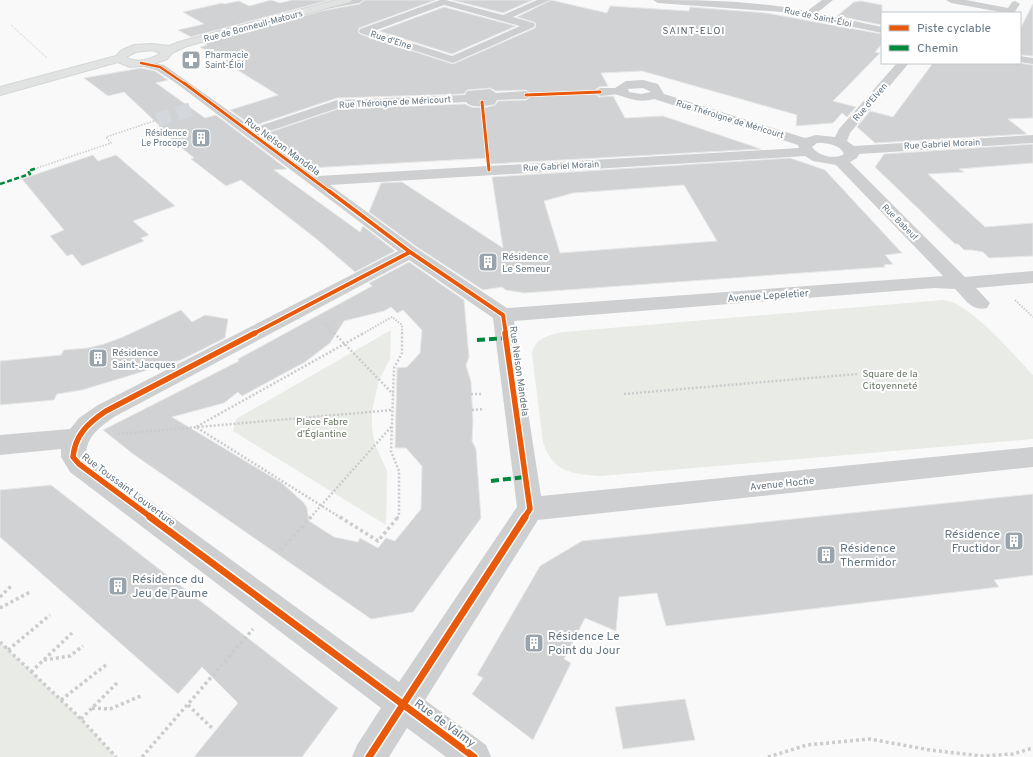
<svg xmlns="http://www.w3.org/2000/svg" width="1033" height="757" font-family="Overpass,sans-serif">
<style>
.green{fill:#e8ebe6}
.building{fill:#d0d2d3;stroke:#e8e8e8;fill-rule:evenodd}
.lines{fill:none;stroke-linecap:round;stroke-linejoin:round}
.minor-tunnel{stroke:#d4d8dc;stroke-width:14;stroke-dasharray:14 7;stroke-linecap:butt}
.major-casing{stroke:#d5d6d7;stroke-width:2}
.path-far4{stroke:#cbcccd;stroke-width:1;stroke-dasharray:1 1;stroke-linecap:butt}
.path-far3{stroke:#cbcccd;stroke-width:1.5;stroke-dasharray:1.5 1.5;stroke-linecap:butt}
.path-far2{stroke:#cbcccd;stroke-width:2;stroke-dasharray:1.5 1.5;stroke-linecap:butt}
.path-far1{stroke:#cbcccd;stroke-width:2.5;stroke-dasharray:2 2;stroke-linecap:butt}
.path{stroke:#cbcccd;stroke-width:3.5;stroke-dasharray:3 3;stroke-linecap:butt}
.minor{fill:#cecfd0;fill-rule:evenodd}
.major{fill:#e1e2e2;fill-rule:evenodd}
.quiet-far1{stroke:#00873e;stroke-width:2.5;stroke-dasharray:5 2.5;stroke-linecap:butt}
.quiet{stroke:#00873e;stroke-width:4;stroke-dasharray:8 4;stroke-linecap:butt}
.cycleway-far4-casing{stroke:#fff;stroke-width:3.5}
.cycleway-far3-casing{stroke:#fff;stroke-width:4.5}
.cycleway-far2-casing{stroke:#fff;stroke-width:6}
.cycleway-far1-casing{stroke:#fff;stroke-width:8}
.cycleway-casing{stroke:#fff;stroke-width:10}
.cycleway-far4{stroke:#e8590c;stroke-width:2.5}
.cycleway-far3{stroke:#e8590c;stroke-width:3}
.cycleway-far2{stroke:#e8590c;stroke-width:4}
.cycleway-far1{stroke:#e8590c;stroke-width:5.5}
.cycleway{stroke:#e8590c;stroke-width:7}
.labels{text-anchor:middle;stroke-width:4;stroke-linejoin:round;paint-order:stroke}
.far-street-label{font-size:9px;fill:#657683;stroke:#fff}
.far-poi-label{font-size:9px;fill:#657683;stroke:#fff;text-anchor:start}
.far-quarter-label{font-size:10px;letter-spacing:1px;fill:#57646e;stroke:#fff}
.street-label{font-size:10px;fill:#657683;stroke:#fff}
.poi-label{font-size:10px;fill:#657683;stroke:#fff;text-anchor:start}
.park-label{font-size:10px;fill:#687a64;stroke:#fff}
.near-poi-label{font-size:12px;fill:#657683;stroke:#fff;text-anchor:start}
.near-street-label{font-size:12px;fill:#657683;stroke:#fff}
</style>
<rect width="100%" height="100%" fill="#f9f9f9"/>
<!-- green -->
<path class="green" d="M943,300C967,300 1015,356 1033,375V439L600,476C572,474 552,472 543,442L532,354C535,337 550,335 564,332Z
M391,330L390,359L379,380L372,411V428L375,445L387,471L386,525L233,431L236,419Z
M0,642L81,719L116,757H0Z"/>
<!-- building -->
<path class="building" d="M271,0L280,3L292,0H330L191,37L178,30L204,24L183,12L222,3L224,4L239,1L249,6Z
M365,0H436L359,28L358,32L360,34L453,64L535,28L536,24L534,22L517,17L551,0L607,13L610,6L689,11L690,7L766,13L882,34V44L875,52L880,53L833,101L856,107L847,117L842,113L833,123L796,126L797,115L642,71L601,73L608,86L599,87L593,92L599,97L613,96L625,118L663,116L761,149L490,164L489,158L309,168L264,134L338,109L465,104L471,107L484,108L495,105L498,101L526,100L533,95L526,90L496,91L490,88L467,90L464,94L337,98L253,126L230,110L278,95L200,47L207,45L203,43L321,11L359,4Z
M452,0H533L503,13Z
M861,1L882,5V25L837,16L854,2Z
M1033,4V56L1020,55V29Z
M444,7L516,26L452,54L379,31Z
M933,63H1019L1033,65V118L1008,119L1027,134L875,143L857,127L870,111L893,117Z
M141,68L155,71L168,80L156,83L205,118L216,115L287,169L274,170L360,232L363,226L395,251L355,272L319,241L241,180L226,186L191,159L194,158L159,129L162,128L124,92L108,96L84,78Z
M1033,144V163L959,169L964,172L928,174L985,227L1033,223V256L989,258L983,252L972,250H964L958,244H955L875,167L884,154Z
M93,155L98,161L116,155L175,206L133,221L149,235L141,238L144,241L82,266L72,254L67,256L50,236L64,230L22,179Z
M790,158L825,170L902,253L885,255L893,264L884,265L885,267L524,293L506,290L502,287L483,290L417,247L369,212L381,183L402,182L503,248L492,177ZM684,185L717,241L560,253L544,201L573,193Z
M409,262L464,300L469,357L466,365L471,382L473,421L472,441L476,449L481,518L413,612L371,619L133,454L103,430L239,361L238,359L372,286L369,283ZM391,307L397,313L403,310L422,330L420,353L407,367L397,368L395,448H406L422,466L421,509L395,541L386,538L378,548L360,538L358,542L334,537L309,521L307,508L304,503L282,483L172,417L224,403L238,392L242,396L305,362L330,343L344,321L384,311Z
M181,310L192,322L205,315L228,319L225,338L181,360L82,390L57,394L54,400L0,405V361L61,355L64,350L88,348L104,344L123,337Z
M51,485L338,708L302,757H194L238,703L202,667L178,694L0,537V490Z
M1033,494V575L994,580L999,587L666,626L657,593L619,597L616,631L585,618L564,659L571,663L533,740L472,694L483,678L477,675L540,566L582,541Z
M685,699L695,740L623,749L615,707Z"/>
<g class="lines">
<!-- minor-tunnel -->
<path class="minor-tunnel" d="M157,120L192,109"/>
<!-- major casing -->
<g class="major-casing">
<path id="major" d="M336,0H352L350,2L187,46L172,53L167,59L151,65L130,67L118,62L0,95V87L116,56L122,50L134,45L152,44L169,46L179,42ZM152,50L161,53C152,59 136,64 126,57L136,52Z"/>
</g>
<!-- path-far4 -->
<path class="path-far4" d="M11,25L47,58"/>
<!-- path-far3 -->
<path class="path-far3" d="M37,168L111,143L106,137L157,120"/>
<!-- path-far2 -->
<path class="path-far2" d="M1015,300L1033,317
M324,323L335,334
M362,334L392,317L402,325V334"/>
<!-- path-far1 -->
<path class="path-far1" d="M334,333L393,394
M471,394H482
M624,394L857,374
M472,410L484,409
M118,434L392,410
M310,518L391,427
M341,518L196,427L364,333
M397,518L399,516V471L391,451L394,368L402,353V333"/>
<!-- path -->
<path class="path" d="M340,517L378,541L398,517
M281,550L311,517
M0,597L12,585
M0,608L30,592
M0,642L81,719L116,757
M8,650L50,615
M44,660L70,656L83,646
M31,672L72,633
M61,700L106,665
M188,705L213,729
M92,708L110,709L143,695
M81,719L118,682
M142,757L253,629
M768,757L807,745L870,739L930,750L982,756L1013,754L1033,748"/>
<!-- minor -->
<path class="minor" d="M343,0H364L359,3L320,10L315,7L317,5Z
M440,0H446L503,15L537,0H550L513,17L534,23L535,25L534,27L453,63L360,33L359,31L360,29ZM444,5L520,26L452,56L374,31Z
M653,0C705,0 757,1 807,11L822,0H833L817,13L882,27V33L782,12L658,3Z
M946,0H966L1008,8L1012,2L1015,1L1020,4L1014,13H1006L951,3Z
M1020,56L1033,58V64L1020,62Z
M141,60L164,65L253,128L337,100L465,95L467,91L490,89L496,93L526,91L532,95L526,99L497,100L495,104C488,106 471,109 466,102L338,108L261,134L318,176L799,148L798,145L654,99C640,103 630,99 618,95C610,93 599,100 594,92L600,88H615L626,81L643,80L658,84L664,94L805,138L816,135L835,137L839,129L897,63H909L850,133L847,141L854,146L1033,135V143L859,154L857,158L850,162L965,277L1033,271V283L976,288L990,303L987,308C972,312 965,299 955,289L934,288L514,321L541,496L1033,447V467L538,520L425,700L486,745L491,757H446L407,728L389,757H352L357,745L381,708L70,472L61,457V449L0,455V435L70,429L79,418L98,405L398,251L176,83L156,70L137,65L135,63ZM643,88L651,92L641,94L629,92L628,89ZM817,143C826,143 840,144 844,154C835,160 818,156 812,147ZM805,156L813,161L836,165L943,276L507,308L416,248L330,185ZM409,260L493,318L517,507L399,682L86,454C87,436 100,427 114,417Z"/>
<!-- major -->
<use href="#major" class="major"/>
<!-- quiet-far1 -->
<path class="quiet-far1" d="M0,184L30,174L28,171L37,168"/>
<!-- quiet -->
<path class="quiet" d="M477,340L506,338
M491,481L525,477"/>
<!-- cycleway-far4 casing -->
<g class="cycleway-far4-casing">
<path id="cycleway-far4" d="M141,63L160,67L185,84"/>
</g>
<!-- cycleway-far3 casing -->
<g class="cycleway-far3-casing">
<path id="cycleway-far3" d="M184,83L330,192
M526,95L600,92
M482,102L489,170"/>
</g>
<!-- cycleway-far2 casing -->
<g class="cycleway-far2-casing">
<path id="cycleway-far2" d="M329,191L410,252L503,315L506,334
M253,334L410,252"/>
</g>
<!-- cycleway-far1 casing -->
<g class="cycleway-far1-casing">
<path id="cycleway-far1" d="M505,333L530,509L524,518
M152,518L79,464L73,457C75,435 88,423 106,411L255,333"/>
</g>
<!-- cycleway casing -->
<g class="cycleway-casing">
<path id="cycleway" d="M150,517L474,757
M369,757L525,517"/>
</g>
<!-- cycleway-far4 -->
<use href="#cycleway-far4" class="cycleway-far4"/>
<!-- cycleway-far3 -->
<use href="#cycleway-far3" class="cycleway-far3"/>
<!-- cycleway-far2 -->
<use href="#cycleway-far2" class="cycleway-far2"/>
<!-- cycleway-far1 -->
<use href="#cycleway-far1" class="cycleway-far1"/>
<!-- cycleway -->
<use href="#cycleway" class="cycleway"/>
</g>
<!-- icons -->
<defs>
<g id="pharmacy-square" transform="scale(1)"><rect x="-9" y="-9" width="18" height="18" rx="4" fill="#99a4ac" stroke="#fff"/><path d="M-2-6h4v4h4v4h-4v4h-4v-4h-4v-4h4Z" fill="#fff"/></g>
<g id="building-square" transform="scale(1)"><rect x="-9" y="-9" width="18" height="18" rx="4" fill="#99a4ac" stroke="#fff"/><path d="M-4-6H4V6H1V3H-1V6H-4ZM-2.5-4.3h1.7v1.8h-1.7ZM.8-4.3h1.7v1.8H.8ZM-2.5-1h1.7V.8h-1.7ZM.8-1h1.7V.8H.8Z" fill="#fff"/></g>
</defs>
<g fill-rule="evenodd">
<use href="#pharmacy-square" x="191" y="60"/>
<use href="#building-square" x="201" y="138"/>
<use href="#building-square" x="488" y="262"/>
<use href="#building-square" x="98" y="358"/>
<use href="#building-square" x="1014" y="541"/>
<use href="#building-square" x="826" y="555"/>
<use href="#building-square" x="118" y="586"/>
<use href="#building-square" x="534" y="643"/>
</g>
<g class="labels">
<!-- far-street labels -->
<g class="far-street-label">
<text transform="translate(818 17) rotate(12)" y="3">Rue de Saint-Éloi</text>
<text transform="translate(253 26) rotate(-15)" y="3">Rue de Bonneuil-Matours</text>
<text transform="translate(391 40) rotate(18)" y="3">Rue d'Elne</text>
<text transform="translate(395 102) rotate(-3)" y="3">Rue Théroigne de Méricourt</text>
<text transform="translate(870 102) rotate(-49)" y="3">Rue d'Elven</text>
<text transform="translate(730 119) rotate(17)" y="3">Rue Théroigne de Méricourt</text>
<text transform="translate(942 144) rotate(-3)" y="3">Rue Gabriel Morain</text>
<text transform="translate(561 166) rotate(-3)" y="3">Rue Gabriel Morain</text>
<text transform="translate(900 222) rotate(45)" y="3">Rue Babeuf</text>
</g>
<!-- far-poi labels -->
<g class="far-poi-label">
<text x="205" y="58">Pharmacie<tspan x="205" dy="10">Saint-Éloi</tspan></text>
<text x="187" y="136" text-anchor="end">Résidence<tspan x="187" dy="10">Le Procope</tspan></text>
</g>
<!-- far-quarter labels -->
<g class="far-quarter-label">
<text x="694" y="34">SAINT-ELOI</text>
</g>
<!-- street labels -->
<g class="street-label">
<text transform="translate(283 146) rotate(36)" y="4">Rue Nelson Mandela</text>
<text transform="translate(768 295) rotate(-4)" y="4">Avenue Lepeletier</text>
<text transform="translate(520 371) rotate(82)" y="4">Rue Nelson Mandela</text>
<text transform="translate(782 483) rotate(-6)" y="4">Avenue Hoche</text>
<text transform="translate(129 489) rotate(37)" y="4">Rue Toussaint Louverture</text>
</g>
<!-- poi labels -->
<g class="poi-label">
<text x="502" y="260">Résidence<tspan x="502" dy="12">Le Semeur</tspan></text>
<text x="112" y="356">Résidence<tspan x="112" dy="12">Saint-Jacques</tspan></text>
</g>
<!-- park labels -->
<g class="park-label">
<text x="890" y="377">Square de la<tspan x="890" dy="12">Citoyenneté</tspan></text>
<text x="322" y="425">Place Fabre<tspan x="322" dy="12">d'Églantine</tspan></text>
</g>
<!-- near-poi labels -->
<g class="near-poi-label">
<text x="1000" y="538" text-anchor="end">Résidence<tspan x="1000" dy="14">Fructidor</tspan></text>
<text x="840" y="552">Résidence<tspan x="840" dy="14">Thermidor</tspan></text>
<text x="132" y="583">Résidence du<tspan x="132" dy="14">Jeu de Paume</tspan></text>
<text x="548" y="640">Résidence Le<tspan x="548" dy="14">Point du Jour</tspan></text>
</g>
<!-- near-street labels -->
<g class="near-street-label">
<text transform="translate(445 723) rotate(36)" y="4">Rue de Valmy</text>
</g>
</g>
<!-- legend -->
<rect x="881" y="12" width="140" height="52" fill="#ffffff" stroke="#c1c8cd"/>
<rect x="889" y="25" width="20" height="6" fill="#e8590c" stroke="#c1c8cd"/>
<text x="917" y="32" font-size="12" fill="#657683">Piste cyclable</text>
<rect x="889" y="45" width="20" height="6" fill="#00873e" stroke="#c1c8cd"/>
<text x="917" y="52" font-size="12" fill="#657683">Chemin</text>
</svg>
